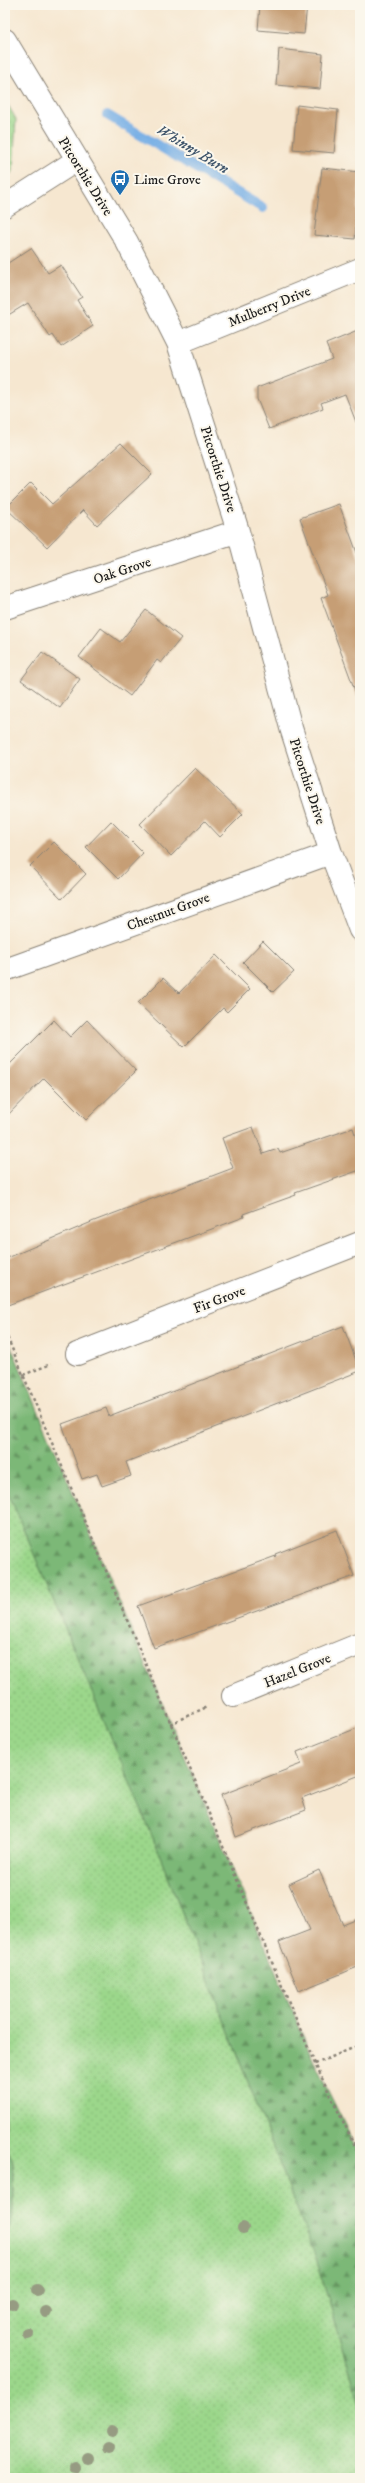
<svg xmlns="http://www.w3.org/2000/svg" width="365" height="2483" font-family="'IM FELL DW Pica',serif">
<style>
.grass{fill:url(#grass-dots);stroke:#5c7a54}
.forest{fill:url(#forest-firs);stroke:#4c6a4a}
.lines{fill:none;stroke-linecap:round;stroke-linejoin:round}
.stream{stroke:#76aee5;stroke-width:10}
.building{fill:#c69e75}
.minor-casing{stroke:#898276;stroke-width:24}
.path{stroke:#898276;stroke-width:2.5;stroke-dasharray:3 3;stroke-linecap:butt}
.minor{stroke:#fff;stroke-width:22}
.tree{fill:#969b82}
.labels{text-anchor:middle;stroke-width:4;stroke-linejoin:round;paint-order:stroke}
.street-label{font-size:14px;fill:#1c1c1c;stroke:#fbf7ec}
.poi-label{font-size:14px;fill:#1c1c1c;stroke:#fbf7ec;text-anchor:start}
.water-label{font-size:15px;font-style:italic;fill:#40566c;stroke:#fbf7ec}
</style>
<defs>
<pattern id="grass-dots" width="8" height="8" patternUnits="userSpaceOnUse"><rect width="8" height="8" fill="#9bd78b"/><path d="M2 2h.1M6 6h.1" fill="none" stroke="#85b877" stroke-width="1.8" stroke-linecap="round"/></pattern>
<pattern id="forest-firs" width="22" height="20" patternUnits="userSpaceOnUse"><rect width="22" height="20" fill="#7cb877"/><path d="M5 1l3.5 6h-7zM16 11l3.5 6h-7z" fill="#659561"/></pattern>
</defs>
<rect width="100%" height="100%" fill="#fbf7ec"/>
<filter id="ink" filterUnits="userSpaceOnUse"><feTurbulence type="fractalNoise" baseFrequency=".025" numOctaves="2"/><feDisplacementMap in="SourceGraphic" scale="8" xChannelSelector="R" yChannelSelector="G"/><feConvolveMatrix kernelMatrix="1 2 1 2 8 2 1 2 1" color-interpolation-filters="sRGB"/></filter>
<filter id="wash" filterUnits="userSpaceOnUse"><feTurbulence type="fractalNoise" baseFrequency=".012" numOctaves="4" result="noise"/><feDisplacementMap in="SourceGraphic" scale="16" xChannelSelector="R" yChannelSelector="G"/><feGaussianBlur stdDeviation="0.9" result="paint"/><feColorMatrix in="noise" values="0 0 0 0 0 0 0 0 0 0 0 0 0 0 0 0 0 1.4 0 .05"/><feComposite in="paint" operator="in"/></filter>
<g filter="url(#wash)">
<rect width="100%" height="100%" fill="#f6e7d0"/>
<!-- grass -->
<path class="grass" d="M5,100L16,119L13,172L5,177Z
M5,1392L360,2235V2478H5Z"/>
<!-- forest -->
<path class="forest" d="M5,1332L315,2064L360,2156V2404L316,2258L234,2046L155,1843L5,1485Z
M5,2143L13,2162V2216L5,2240Z"/>
<g class="lines">
<!-- stream -->
<path class="stream" d="M107,115L263,208"/>
</g>
<g id="blocks">
<!-- building -->
<path class="building" d="M260,5H307L304,34L258,30Z
M279,49L323,54L320,89L276,85Z
M297,105L338,110L334,153L293,149Z
M322,168L360,172L355,239L314,235Z
M31,248L48,273L61,265L82,297L77,300L93,326L61,347L53,335L50,337L28,303L5,317V265Z
M360,330V426L358,427L345,394L321,403L323,408L269,429L257,399V388L332,359L326,344Z
M121,443L152,474L97,525L83,510L47,547L6,508L31,483L52,504Z
M339,504L360,561V696H357L321,598L328,595L300,518Z
M146,610L181,638L161,663L157,660L130,696L79,657L101,628L120,642Z
M42,652L80,679L60,708L21,680Z
M195,768L243,814L220,837L205,821L171,856L140,824Z
M111,821L143,853L118,879L86,847Z
M54,842L86,874L62,899L30,866Z
M263,941L294,972L273,992L243,962Z
M216,955L250,989L227,1012L223,1008L184,1047L138,1003L163,978L179,993Z
M54,1020L70,1037L87,1020L136,1071L86,1120L44,1078L5,1118V1069Z
M253,1127L263,1154L278,1149L280,1153L353,1128L360,1149V1170L295,1193L296,1195L243,1214L244,1217L5,1306V1259L94,1221L233,1168L222,1138Z
M343,1326L360,1371L126,1462L131,1476L102,1486L97,1474L82,1479L62,1424L106,1408L109,1416Z
M337,1530L354,1576L154,1648L138,1606L276,1556L275,1554Z
M360,1727V1775L302,1798L306,1810L236,1837L221,1795L301,1764L297,1752Z
M319,1870L343,1925L360,1918V1966L299,1991L279,1942L310,1930L289,1884Z"/>
</g>
</g>
<g filter="url(#ink)">
<use href="#blocks" fill-opacity="0" stroke="#898276" stroke-width="1"/>
<g class="lines">
<!-- minor casing -->
<g class="minor-casing">
<path id="minor" d="M5,40L127,242L178,343L238,531L291,728L331,853L360,930
M5,206L77,160
M178,343L360,269
M5,608L238,531
M5,970L331,853
M77,1354L360,1243
M233,1696L360,1644"/>
</g>
<!-- path -->
<path class="path" d="M5,1332L315,2064L360,2156
M23,1375L51,1364
M170,1724L207,1707
M315,2064L360,2045"/>
<!-- minor -->
<use href="#minor" class="minor"/>
</g>
<!-- trees -->
<g class="tree">
<circle cx="243" cy="2228" r="6"/>
<circle cx="37" cy="2290" r="6"/>
<circle cx="12" cy="2304" r="6"/>
<circle cx="46" cy="2312" r="6"/>
<circle cx="28" cy="2334" r="6"/>
<circle cx="112" cy="2431" r="6"/>
<circle cx="108" cy="2448" r="6"/>
<circle cx="88" cy="2458" r="6"/>
<circle cx="75" cy="2468" r="6"/>
</g>
</g>
<!-- icons -->
<defs>
<g id="bus-pin" transform="scale(1)"><path d="M0 17L-7.5 6A9.5 9.5 0 1 1 7.5 6Z" fill="#1f6fb2" stroke="#fbf7ec"/><path d="M-5-6H5V4H4V6H2V4H-2V6H-4V4H-5ZM-3.5-4V0h7V-4ZM-3.5 1.2v1.5H-2V1.2ZM2 1.2v1.5H3.5V1.2Z" fill="#fff"/></g>
</defs>
<g fill-rule="evenodd">
<use href="#bus-pin" x="120" y="179"/>
</g>
<g class="labels">
<!-- street labels -->
<g class="street-label">
<text transform="translate(86 176) rotate(58)" y="5">Pitcorthie Drive</text>
<text transform="translate(269 306) rotate(-22)" y="5">Mulberry Drive</text>
<text transform="translate(219 469) rotate(72)" y="5">Pitcorthie Drive</text>
<text transform="translate(122 570) rotate(-18)" y="5">Oak Grove</text>
<text transform="translate(308 781) rotate(72)" y="5">Pitcorthie Drive</text>
<text transform="translate(168 911) rotate(-20)" y="5">Chestnut Grove</text>
<text transform="translate(219 1299) rotate(-21)" y="5">Fir Grove</text>
<text transform="translate(297 1670) rotate(-22)" y="5">Hazel Grove</text>
</g>
<!-- poi labels -->
<g class="poi-label">
<text x="134" y="184">Lime Grove</text>
</g>
<!-- water labels -->
<g class="water-label">
<text transform="translate(193 149) rotate(31)" y="5">Whinny Burn</text>
</g>
</g>
<!-- margin -->
<rect width="365" height="2483" fill="none" stroke="#fbf7ec" stroke-width="20"/>
</svg>
